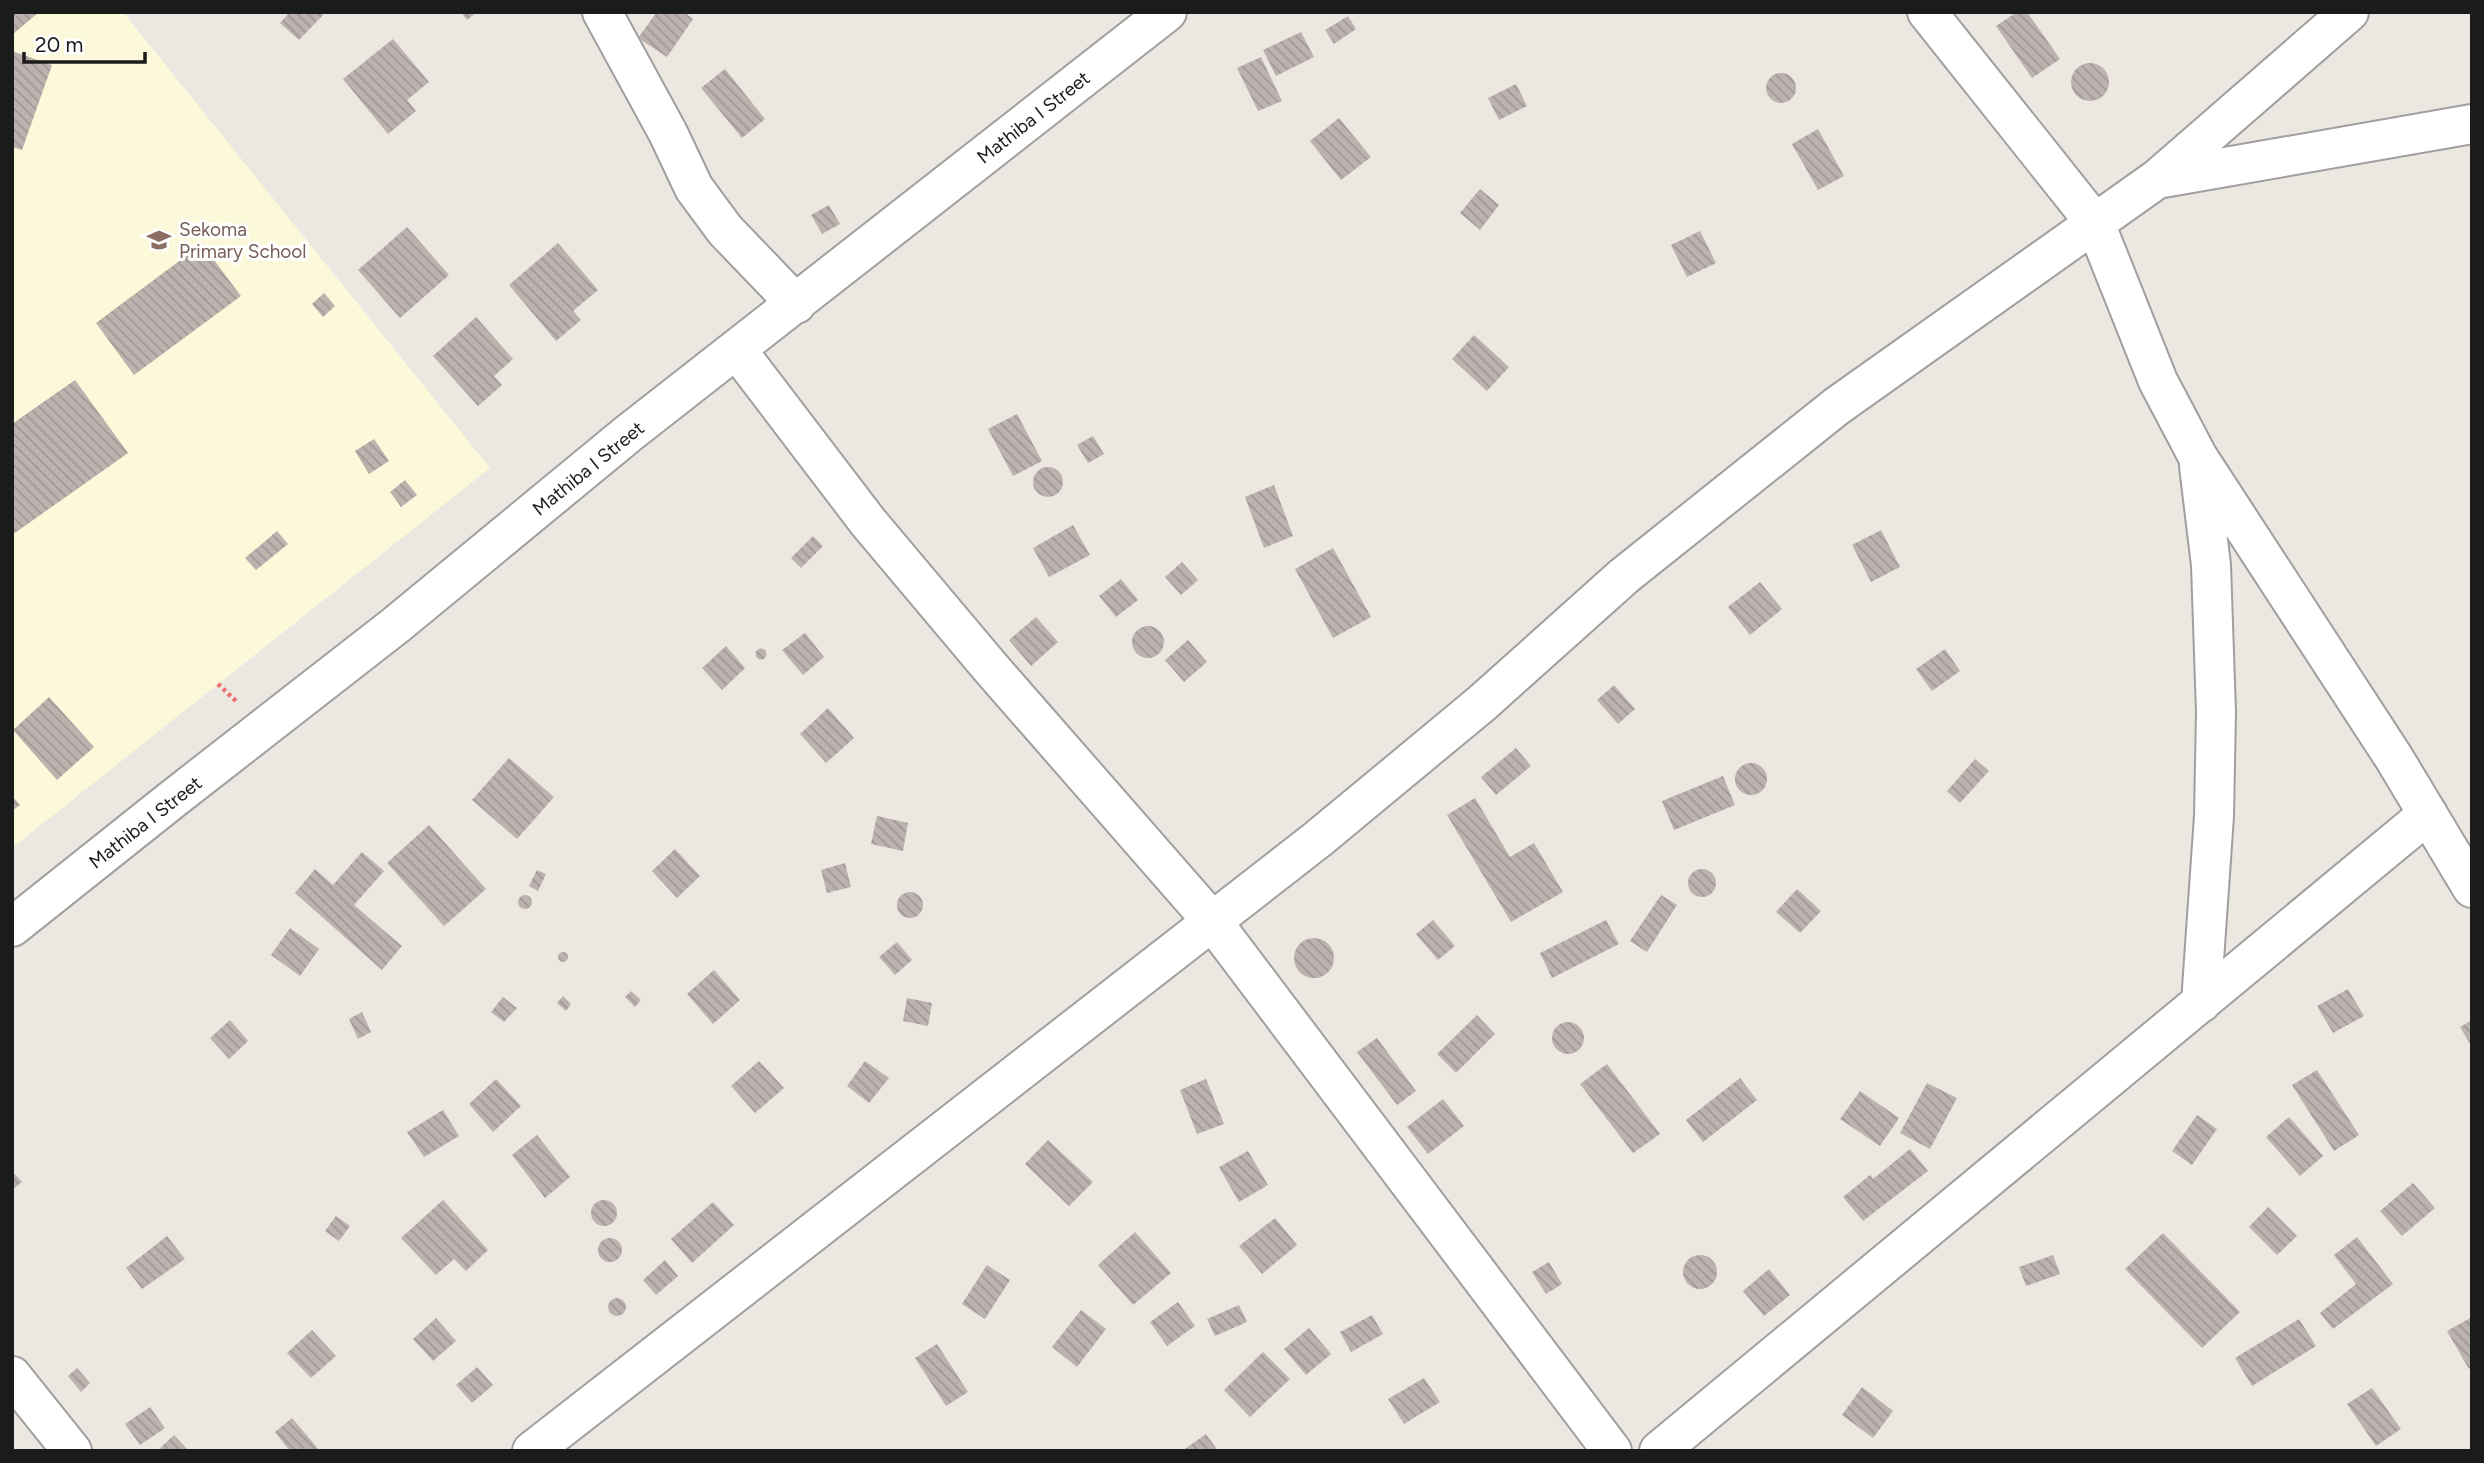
<svg xmlns="http://www.w3.org/2000/svg" width="2484" height="1463" font-family="Figtree,sans-serif">
<style>
.education{fill:#fcf8da}
.building{fill:url(#building-back-hatch)}
.lines{fill:none;stroke-linecap:round;stroke-linejoin:round}
.minor-casing{stroke:#9f9f9f;stroke-width:42}
.path{stroke:#ef6f71;stroke-width:4.5;stroke-dasharray:3.5 3.5;stroke-linecap:butt}
.minor{stroke:#fff;stroke-width:38}
.labels{text-anchor:middle;stroke-width:6;stroke-linejoin:round;paint-order:stroke}
.street-label{font-size:19px;fill:#1b1b1b;stroke:#fff}
.education-label{font-size:19px;fill:#785e54;stroke:#fff;text-anchor:start}
</style>
<defs>
<pattern id="building-back-hatch" width="6" height="6" patternUnits="userSpaceOnUse" patternTransform="scale(1.75)"><rect width="6" height="6" fill="#bcb2ae"/><path d="M-1 5l2 2M0 0l6 6M5-1l2 2" fill="none" stroke="#a19895"/></pattern>
</defs>
<rect width="100%" height="100%" fill="#ece7e1"/>
<!-- education -->
<path class="education" d="M12,12H123L490,468L12,848Z"/>
<!-- building -->
<path class="building" d="M12,12H39L12,35Z
M290,12H320L323,15L299,40L280,23Z
M461,12H477L467,20Z
M657,12H684L693,19L667,57L638,38Z
M2017,12H2027L2060,59L2032,78L1996,26Z
M1348,16L1356,29L1334,44L1325,30Z
M1301,32L1314,57L1276,76L1263,50Z
M393,39L429,82L407,100L416,111L388,134L343,79Z
M12,51L52,65L22,150L12,147Z
M1261,57L1282,101L1258,111L1237,68Z
M2071 82a19 19 0 1 1 38 0a19 19 0 1 1-38 0Z
M725,69L765,119L742,138L701,88Z
M1766 88a15 15 0 1 1 30 0a15 15 0 1 1-30 0Z
M1516,84L1527,106L1499,120L1488,98Z
M1339,118L1371,157L1341,180L1310,141Z
M1818,129L1844,176L1818,190L1792,144Z
M1480,189L1499,205L1480,230L1460,213Z
M829,205L840,224L822,234L811,215Z
M407,227L449,275L400,318L358,270Z
M1700,231L1716,263L1687,277L1671,245Z
M558,243L598,290L573,311L581,320L556,341L509,285Z
M202,244L241,296L134,375L96,323Z
M324,293L335,306L323,317L312,304Z
M476,317L513,359L494,376L502,385L478,406L433,356Z
M1474,335L1509,367L1487,391L1452,359Z
M75,380L128,453L12,535V424Z
M1017,414L1042,461L1013,476L988,429Z
M1093,436L1104,454L1088,463L1077,445Z
M374,439L389,461L369,474L355,451Z
M1033 482a15 15 0 1 1 30 0a15 15 0 1 1-30 0Z
M405,480L417,495L401,507L390,492Z
M1274,485L1293,536L1264,548L1245,497Z
M1073,525L1090,555L1049,577L1033,548Z
M1881,530L1900,567L1871,582L1852,545Z
M277,531L288,544L256,570L245,558Z
M813,536L823,546L801,568L791,558Z
M1333,548L1371,617L1333,638L1295,569Z
M1182,562L1198,580L1181,595L1165,577Z
M1121,579L1138,600L1116,617L1099,596Z
M1760,582L1782,609L1750,635L1728,607Z
M1036,617L1058,642L1031,666L1009,640Z
M1132 642a16 16 0 1 1 32 0a16 16 0 1 1-32 0Z
M805,633L824,657L803,675L782,650Z
M1188,640L1207,662L1184,682L1165,660Z
M726,646L745,668L722,690L702,668Z
M755.5 654a5.5 5.5 0 1 1 11 0a5.5 5.5 0 1 1-11 0Z
M1945,649L1960,671L1932,691L1916,669Z
M1614,685L1635,709L1618,724L1597,700Z
M49,697L94,747L57,780L13,730Z
M828,708L854,738L826,763L800,734Z
M1516,748L1531,766L1496,795L1481,777Z
M509,758L554,797L517,839L472,800Z
M1975,759L1989,771L1960,803L1947,791Z
M1735 779a16 16 0 1 1 32 0a16 16 0 1 1-32 0Z
M1723,776L1735,805L1674,830L1662,801Z
M12,796L20,805L12,811Z
M1475,798L1510,857L1534,843L1563,892L1511,922L1447,815Z
M877,816L908,823L903,851L871,844Z
M429,825L486,889L444,926L387,863Z
M675,849L700,876L677,898L652,871Z
M362,852L384,871L354,905L402,946L382,970L295,893L315,869L333,885Z
M845,863L851,887L827,893L821,870Z
M1688 883a14 14 0 1 1 28 0a14 14 0 1 1-28 0Z
M537,870L546,874L538,891L529,886Z
M1797,889L1821,911L1800,933L1776,912Z
M897 905a13 13 0 1 1 26 0a13 13 0 1 1-26 0Z
M518 902a7 7 0 1 1 14 0a7 7 0 1 1-14 0Z
M1661,895L1677,905L1647,952L1630,941Z
M1433,920L1455,946L1438,960L1416,934Z
M1606,920L1619,944L1552,978L1540,953Z
M290,928L319,949L300,976L271,955Z
M1294 958a20 20 0 1 1 40 0a20 20 0 1 1-40 0Z
M897,942L912,960L895,975L879,957Z
M558 957a5 5 0 1 1 10 0a5 5 0 1 1-10 0Z
M714,970L740,1000L713,1024L687,994Z
M2348,989L2364,1016L2333,1033L2317,1006Z
M631,991L641,1000L635,1007L625,997Z
M563,996L571,1004L566,1011L557,1003Z
M503,997L517,1008L504,1022L491,1012Z
M907,998L932,1003L928,1026L903,1021Z
M362,1012L371,1032L358,1039L349,1019Z
M1477,1015L1495,1034L1456,1073L1437,1054Z
M230,1020L248,1041L229,1059L210,1038Z
M2472,1020V1047L2460,1027Z
M1552 1038a16 16 0 1 1 32 0a16 16 0 1 1-32 0Z
M1377,1038L1416,1091L1397,1105L1357,1052Z
M759,1061L784,1088L755,1113L731,1086Z
M865,1061L889,1078L869,1103L847,1086Z
M1607,1064L1660,1134L1633,1153L1580,1084Z
M2317,1070L2359,1135L2334,1151L2292,1085Z
M1740,1078L1757,1100L1703,1142L1686,1120Z
M496,1079L521,1106L493,1132L469,1104Z
M1206,1079L1224,1124L1197,1134L1180,1090Z
M1927,1083L1957,1098L1930,1149L1900,1133Z
M1860,1091L1899,1118L1880,1146L1840,1119Z
M1443,1099L1464,1126L1428,1154L1407,1127Z
M443,1110L459,1136L424,1157L407,1132Z
M2197,1115L2217,1129L2192,1165L2172,1151Z
M2289,1117L2323,1156L2300,1176L2266,1137Z
M537,1135L570,1177L545,1198L512,1155Z
M1048,1140L1093,1182L1069,1206L1025,1164Z
M1910,1149L1928,1171L1863,1221L1843,1197L1870,1175L1873,1179Z
M1248,1151L1268,1185L1239,1202L1219,1167Z
M12,1171L22,1182L12,1190Z
M2413,1183L2435,1208L2402,1236L2380,1211Z
M443,1200L488,1250L466,1271L454,1259L436,1275L401,1238Z
M591 1213a13 13 0 1 1 26 0a13 13 0 1 1-26 0Z
M713,1202L734,1225L692,1263L671,1239Z
M2268,1207L2297,1236L2277,1255L2249,1227Z
M336,1216L350,1226L339,1241L325,1231Z
M1275,1218L1297,1245L1262,1274L1239,1246Z
M1135,1232L1171,1273L1133,1305L1098,1265Z
M2163,1233L2240,1312L2202,1348L2125,1269Z
M167,1236L185,1259L142,1289L126,1268Z
M2357,1237L2393,1284L2333,1329L2320,1313L2356,1284L2334,1255Z
M598 1250a12 12 0 1 1 24 0a12 12 0 1 1-24 0Z
M1683 1272a17 17 0 1 1 34 0a17 17 0 1 1-34 0Z
M2053,1255L2060,1274L2026,1286L2019,1267Z
M665,1260L678,1276L656,1295L643,1280Z
M1549,1262L1562,1284L1546,1294L1532,1272Z
M987,1265L1010,1280L985,1319L962,1304Z
M1769,1269L1790,1295L1764,1316L1743,1291Z
M608 1307a9 9 0 1 1 18 0a9 9 0 1 1-18 0Z
M1178,1302L1195,1326L1167,1346L1150,1322Z
M1239,1305L1247,1322L1215,1336L1207,1319Z
M1081,1310L1106,1329L1077,1367L1052,1347Z
M1372,1315L1383,1334L1351,1352L1340,1332Z
M2472,1317V1367L2469,1369L2447,1331Z
M436,1318L456,1341L433,1361L413,1339Z
M2299,1319L2316,1346L2252,1386L2235,1358Z
M1309,1328L1331,1354L1306,1375L1284,1349Z
M312,1330L336,1356L311,1378L287,1353Z
M937,1344L968,1392L946,1406L915,1358Z
M1263,1352L1290,1379L1250,1417L1224,1390Z
M477,1367L493,1385L472,1403L456,1385Z
M77,1368L90,1383L81,1392L68,1376Z
M1424,1378L1440,1402L1404,1424L1388,1399Z
M1862,1387L1893,1411L1873,1438L1842,1415Z
M2372,1388L2401,1429L2376,1446L2347,1404Z
M150,1407L165,1428L140,1445L125,1424Z
M292,1418L320,1451H290L275,1432Z
M1206,1434L1218,1451H1182Z
M174,1435L189,1451H157Z"/>
<g class="lines">
<!-- minor casing -->
<g class="minor-casing">
<path id="minor" d="M602,12L668,133L694,188L725,230L796,304
M2349,12L2157,179L2095,223L2158,381L2198,457L2394,758L2472,888
M2157,179L2472,124
M737,350L868,522L990,667L1212,921L1612,1451
M2199,466L2211,565L2216,712L2214,816L2201,1003
M12,927L174,798L396,625L629,433L1167,12
M12,1376L72,1451
M532,1451L1318,839L1481,704L1624,576L1837,406L2095,223L1927,12
M1659,1451L2428,814"/>
</g>
<!-- path -->
<path class="path" d="M218,684L236,701"/>
<!-- minor -->
<use href="#minor" class="minor"/>
</g>
<!-- icons -->
<defs>
<g id="school-bare" transform="scale(1.89)"><path d="M0-5L7-2L0 1L-7-2ZM-4 1L0 2.5L4 1V4Q0 6-4 4Z" fill="#8d6e63" stroke="#fff" stroke-width="2.5" paint-order="stroke"/></g>
</defs>
<g fill-rule="evenodd">
<use href="#school-bare" x="159" y="240"/>
</g>
<g class="labels">
<!-- street labels -->
<g class="street-label">
<text transform="translate(1033 117) rotate(-38)" y="7">Mathiba I Street</text>
<text transform="translate(588 468) rotate(-39)" y="7">Mathiba I Street</text>
<text transform="translate(145 822) rotate(-38)" y="7">Mathiba I Street</text>
</g>
<!-- education labels -->
<g class="education-label">
<text x="179" y="236">Sekoma<tspan x="179" dy="22">Primary School</tspan></text>
</g>
</g>
<!-- border -->
<rect width="2484" height="1463" fill="none" stroke="#1b1b1b" stroke-width="28"/>
<!-- scale -->
<path d="M24 52v10h121v-10" fill="none" stroke="#1b1b1b" stroke-width="3.5"/>
<text x="35" y="52" font-size="21" fill="#1b1b1b" stroke="#ffffff" stroke-width="5" paint-order="stroke">20 m</text>
</svg>
